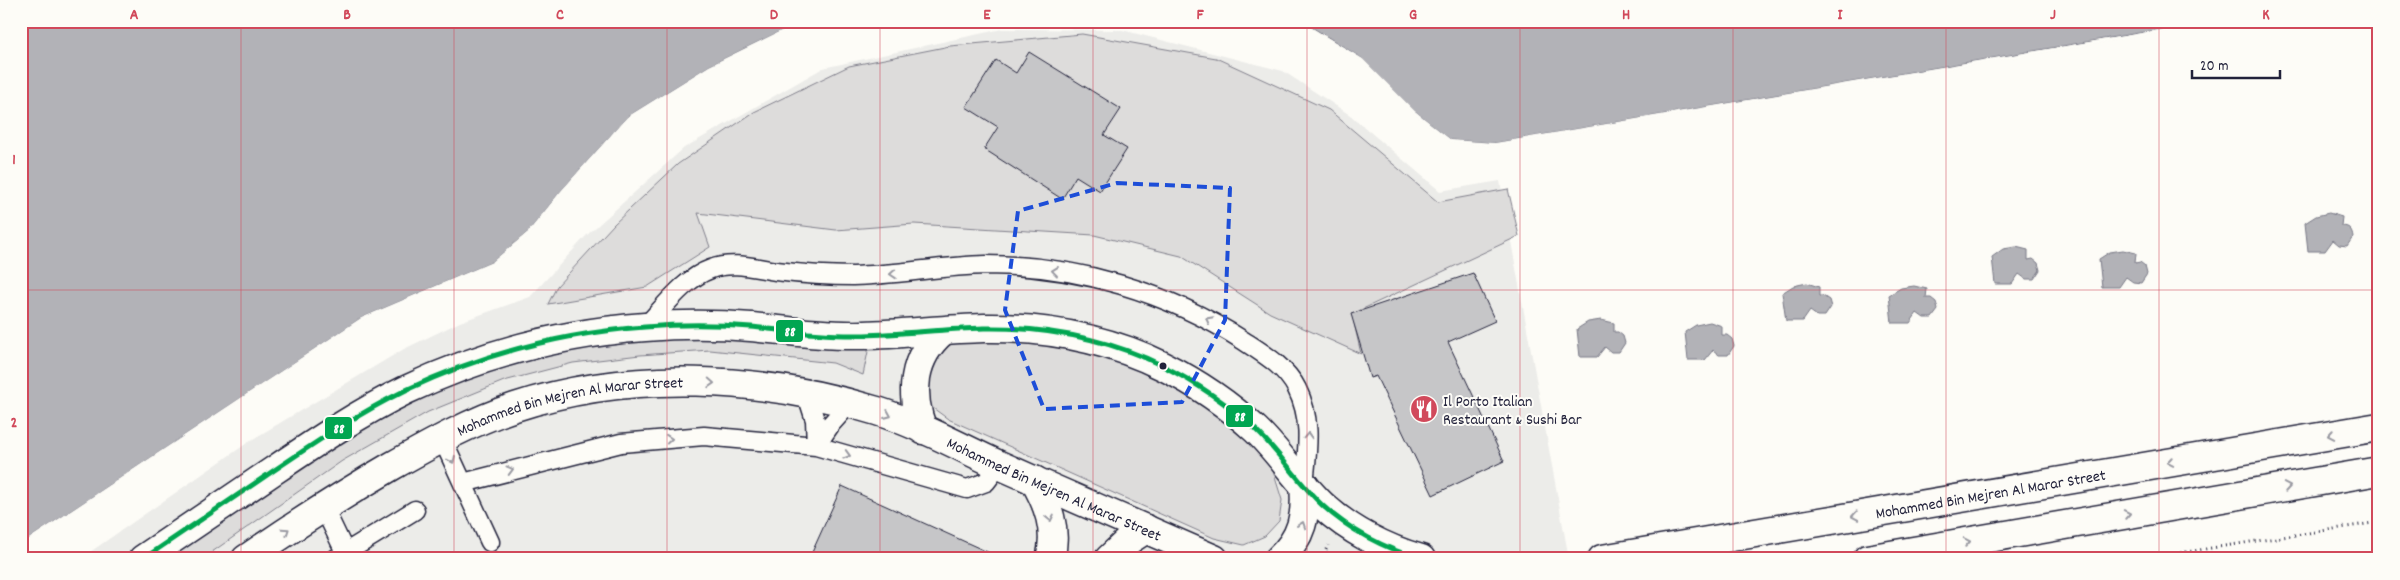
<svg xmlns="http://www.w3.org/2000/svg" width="2400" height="580" font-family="Dekko,sans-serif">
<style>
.built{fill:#ecece9}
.green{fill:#dddcdb;stroke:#807f8b}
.water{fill:#b2b2b7;stroke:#787885}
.pier{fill:#fdfcf7}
.building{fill:#c6c6c8;stroke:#22223b}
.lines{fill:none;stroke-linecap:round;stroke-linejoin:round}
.lane-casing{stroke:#22223b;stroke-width:21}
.street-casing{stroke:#22223b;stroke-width:31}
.path{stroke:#22223b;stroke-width:3;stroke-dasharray:1 4;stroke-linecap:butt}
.lane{stroke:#fdfcf7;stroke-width:18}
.street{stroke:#fdfcf7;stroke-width:28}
.bus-1-casing{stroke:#fdfcf7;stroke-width:9}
.bus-1{stroke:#00a651;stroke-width:5}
.oneway{stroke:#9a9aa2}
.marked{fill:none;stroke:#1d4ed8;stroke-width:4;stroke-dasharray:10 6;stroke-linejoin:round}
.grid{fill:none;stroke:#d1495b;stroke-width:1;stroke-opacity:0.55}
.bus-dot{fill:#22223b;stroke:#fdfcf7;stroke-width:2}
.labels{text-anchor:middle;stroke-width:4;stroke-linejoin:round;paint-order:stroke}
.poi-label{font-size:16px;fill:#22223b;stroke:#fdfcf7;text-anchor:start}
.street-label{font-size:16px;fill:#22223b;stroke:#fdfcf7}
.line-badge{stroke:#fdfcf7;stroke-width:2}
.badge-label{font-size:14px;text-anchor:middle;font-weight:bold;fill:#fff}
.neatline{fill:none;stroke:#d1495b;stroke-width:2}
.grid-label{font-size:16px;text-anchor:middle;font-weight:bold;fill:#d1495b}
</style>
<rect width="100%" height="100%" fill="#fdfcf7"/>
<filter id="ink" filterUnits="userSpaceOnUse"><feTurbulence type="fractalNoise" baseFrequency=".02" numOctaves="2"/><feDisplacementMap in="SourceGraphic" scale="10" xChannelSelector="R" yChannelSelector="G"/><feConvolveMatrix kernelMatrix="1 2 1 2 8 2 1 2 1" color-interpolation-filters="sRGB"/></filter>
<g filter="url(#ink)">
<!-- built -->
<path class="built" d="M1002,29L1122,30L1283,71L1350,115L1440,191L1500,181L1569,559H80L253,439L404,349L460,322L530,297L586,236L684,148L823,68Z"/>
<!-- green -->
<path class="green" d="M1082,34L1216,58L1329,110L1438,202L1508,189L1519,236L1352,314L1361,354L1270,313L1181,256L1094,235L914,224L836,230L698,213L710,247L647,287L548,304L557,286L614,224L678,164L754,112L849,66L950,46Z
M947,330L1141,359L1244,435L1273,471L1282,500L1279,521L1265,536L1244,545L1214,538L948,419L926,403L916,365Z
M872,333L863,375L833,363L710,350L640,355L573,363L504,381L428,412L342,461L202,559H158L418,390L575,337Z"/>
<!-- water -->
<path class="water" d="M21,21H801L709,66L627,117L560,192L528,232L492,262L361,318L21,544Z
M1302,21H2209L1495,143L1451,140L1415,111L1363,59Z
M2329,213L2342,217L2341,226C2349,226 2352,229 2353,237L2347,246L2339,245L2333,240L2325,251H2308L2305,223L2316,216Z
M2016,247L2028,250V260L2033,259L2038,263L2040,270L2034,279H2026L2019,274L2012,284H1995L1992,257L2003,249Z
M2123,250L2136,253L2135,263L2140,262L2145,266L2147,274L2141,283L2133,282L2126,277L2119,287H2102L2099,259L2110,252Z
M1807,283L1819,287V296H1823L1829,300L1831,307L1825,316H1817L1810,311L1803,321H1786L1782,293L1793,286Z
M1914,286L1927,289L1926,298H1931L1936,302L1938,310L1932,318H1924L1917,313L1910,323H1892L1889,295L1901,288Z
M1601,320L1614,323V332H1618L1623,336L1625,343L1619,352H1611L1605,347L1597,357H1580L1577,329L1588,322Z
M1710,322L1722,326V335H1727L1732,339L1734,346L1728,355H1719L1713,350L1705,360H1688L1685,332L1696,325Z"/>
<!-- pier -->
<path class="pier" d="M801,21H804L710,68L628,119L562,194L530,234L494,264L362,320L21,546V544L361,318L492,262L528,232L560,192L627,117L709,66Z
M1300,21L1363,59L1415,111L1451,140L1495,143L2212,21L2210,24L1495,146L1450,142L1414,113L1362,61Z"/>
<!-- building -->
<path class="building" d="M1029,52L1121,109L1104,135L1127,149L1100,191L1076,176L1062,199L984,149L998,127L966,107L996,60L1016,73Z
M1473,273L1495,321L1448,342L1504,461L1433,495L1376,376L1370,378L1351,314Z
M842,486L1003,559H809Z"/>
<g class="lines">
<!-- lane casing -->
<g class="lane-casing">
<path id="lane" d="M645,327C664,307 685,278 711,269C733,261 754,268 776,271C801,274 827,276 853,276C897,275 941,266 986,265C1077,265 1168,292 1244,341C1264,354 1286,367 1297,389C1313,421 1307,451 1304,485
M807,395L815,420L816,446
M442,438L490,542
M816,446L831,424L849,404
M463,483L621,443L704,436L816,446L967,489L986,482L999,465
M323,506L345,552
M335,559L415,510"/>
</g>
<!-- street casing -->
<g class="street-casing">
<g id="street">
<path d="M923,430C909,394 912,357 943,331"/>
<path d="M1034,480C1048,504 1058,530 1050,559"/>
<path d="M143,559C186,530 230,500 273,471C316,442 359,413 406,390C480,355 563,333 645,327C680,324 716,324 751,327C789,331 826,336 864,335C904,334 944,329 984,328C1046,327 1108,339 1163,366C1197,383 1229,405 1256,430C1280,453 1298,482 1322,505C1349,530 1385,549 1421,559"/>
<path id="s1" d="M246,559C294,526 342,495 392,466C431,444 472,421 515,407C630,369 762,376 877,411C918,424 958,446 997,464C1069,496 1141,527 1214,559"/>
<path d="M1109,559L1129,540L1146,529"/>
<path d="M1279,559C1302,538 1307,515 1304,485"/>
<path id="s2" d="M1602,559L2379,427"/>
<path d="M1867,559L2379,471"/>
</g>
</g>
<!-- path -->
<path class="path" d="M1322,559L1328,545
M2141,559L2379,522"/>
<!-- lane -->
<use href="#lane" class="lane"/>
<!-- street -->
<use href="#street" class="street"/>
<!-- bus-1 casing -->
<g class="bus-1-casing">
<path id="bus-1" d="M143,559C186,530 230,500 273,471C316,442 359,413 406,390C480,355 563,333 645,327C680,324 716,324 751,327C789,331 826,336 864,335C904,334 944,329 984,328C1046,327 1108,339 1163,366C1197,383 1229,405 1256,430C1280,453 1298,482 1322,505C1349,530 1385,549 1421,559"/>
</g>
<!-- bus-1 -->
<use href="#bus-1" class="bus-1"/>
</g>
<!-- one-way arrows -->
<defs><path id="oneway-chevron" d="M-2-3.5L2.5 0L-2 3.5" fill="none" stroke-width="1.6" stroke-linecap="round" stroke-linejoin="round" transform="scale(1.25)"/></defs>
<g class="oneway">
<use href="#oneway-chevron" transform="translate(1055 271) rotate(-173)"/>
<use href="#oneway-chevron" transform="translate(893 274) rotate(176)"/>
<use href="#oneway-chevron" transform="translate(1209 320) rotate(-152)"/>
<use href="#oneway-chevron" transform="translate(711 383) rotate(3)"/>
<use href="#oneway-chevron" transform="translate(888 415) rotate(23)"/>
<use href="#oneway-chevron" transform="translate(2331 435) rotate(170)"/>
<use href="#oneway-chevron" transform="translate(1308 436) rotate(-88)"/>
<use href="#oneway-chevron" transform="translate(669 439) rotate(-5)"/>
<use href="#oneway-chevron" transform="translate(847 455) rotate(16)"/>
<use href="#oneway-chevron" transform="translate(452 460) rotate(65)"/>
<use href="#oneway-chevron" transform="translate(2170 462) rotate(170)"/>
<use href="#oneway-chevron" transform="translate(510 470) rotate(-15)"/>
<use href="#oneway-chevron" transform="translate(2287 487) rotate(-10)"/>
<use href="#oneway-chevron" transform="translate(2127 514) rotate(-10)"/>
<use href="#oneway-chevron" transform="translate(1855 516) rotate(170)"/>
<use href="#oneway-chevron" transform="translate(1050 518) rotate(78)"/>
<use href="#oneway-chevron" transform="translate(1302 525) rotate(-71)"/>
<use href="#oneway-chevron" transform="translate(286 531) rotate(-34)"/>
<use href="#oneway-chevron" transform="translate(1967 542) rotate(-10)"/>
</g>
</g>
<!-- marked area -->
<path class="marked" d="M1117,183L1230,188L1225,320L1182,402L1044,409L1005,310L1018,211Z"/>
<!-- grid -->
<path class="grid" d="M241,21V559M454,21V559M667,21V559M880,21V559M1093,21V559M1307,21V559M1520,21V559M1733,21V559M1946,21V559M2159,21V559M21,290H2379"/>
<!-- icons -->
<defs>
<g id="restaurant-disc" transform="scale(1.4375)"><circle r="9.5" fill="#d1495b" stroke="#fdfcf7"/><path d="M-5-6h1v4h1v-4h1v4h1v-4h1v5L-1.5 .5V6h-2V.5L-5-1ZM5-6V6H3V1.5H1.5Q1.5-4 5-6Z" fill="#fff"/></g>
</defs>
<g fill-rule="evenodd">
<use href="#restaurant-disc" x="1424" y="409"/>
</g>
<!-- markers -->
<circle class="bus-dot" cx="1163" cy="366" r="4.5"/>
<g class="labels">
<!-- poi labels -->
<g class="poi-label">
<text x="1443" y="406">Il Porto Italian<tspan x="1443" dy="18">Restaurant &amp; Sushi Bar</tspan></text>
</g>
<!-- street labels -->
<g class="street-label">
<text dy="6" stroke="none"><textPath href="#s1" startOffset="364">Mohammed Bin Mejren Al Marar Street</textPath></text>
<text dy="6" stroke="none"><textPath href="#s1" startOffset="871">Mohammed Bin Mejren Al Marar Street</textPath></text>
<text dy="6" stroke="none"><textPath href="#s2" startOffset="394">Mohammed Bin Mejren Al Marar Street</textPath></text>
</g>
</g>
<g class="line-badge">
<rect x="775" y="319" width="29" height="24" rx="5" fill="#00a651"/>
<rect x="1225" y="404" width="29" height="24" rx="5" fill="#00a651"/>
<rect x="324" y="416" width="29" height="24" rx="5" fill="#00a651"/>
</g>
<g class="badge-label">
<text x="790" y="336">88</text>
<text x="1240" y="421">88</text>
<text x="339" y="433">88</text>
</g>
<!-- margin -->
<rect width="2400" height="580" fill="none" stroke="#fdfcf7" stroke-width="55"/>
<!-- scale -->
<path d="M2192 70v8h88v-8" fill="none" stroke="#22223b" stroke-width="2.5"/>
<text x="2200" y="70" font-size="15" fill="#22223b" stroke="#fdfcf7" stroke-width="4" paint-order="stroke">20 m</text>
<rect x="28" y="28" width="2344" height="524" class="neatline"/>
<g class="grid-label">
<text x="134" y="19">A</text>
<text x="347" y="19">B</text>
<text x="560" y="19">C</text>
<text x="774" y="19">D</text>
<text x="987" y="19">E</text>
<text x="1200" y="19">F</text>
<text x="1413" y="19">G</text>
<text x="1626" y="19">H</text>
<text x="1840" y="19">I</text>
<text x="2053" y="19">J</text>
<text x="2266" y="19">K</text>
<text x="14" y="164">1</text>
<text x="14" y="427">2</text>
</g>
</svg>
